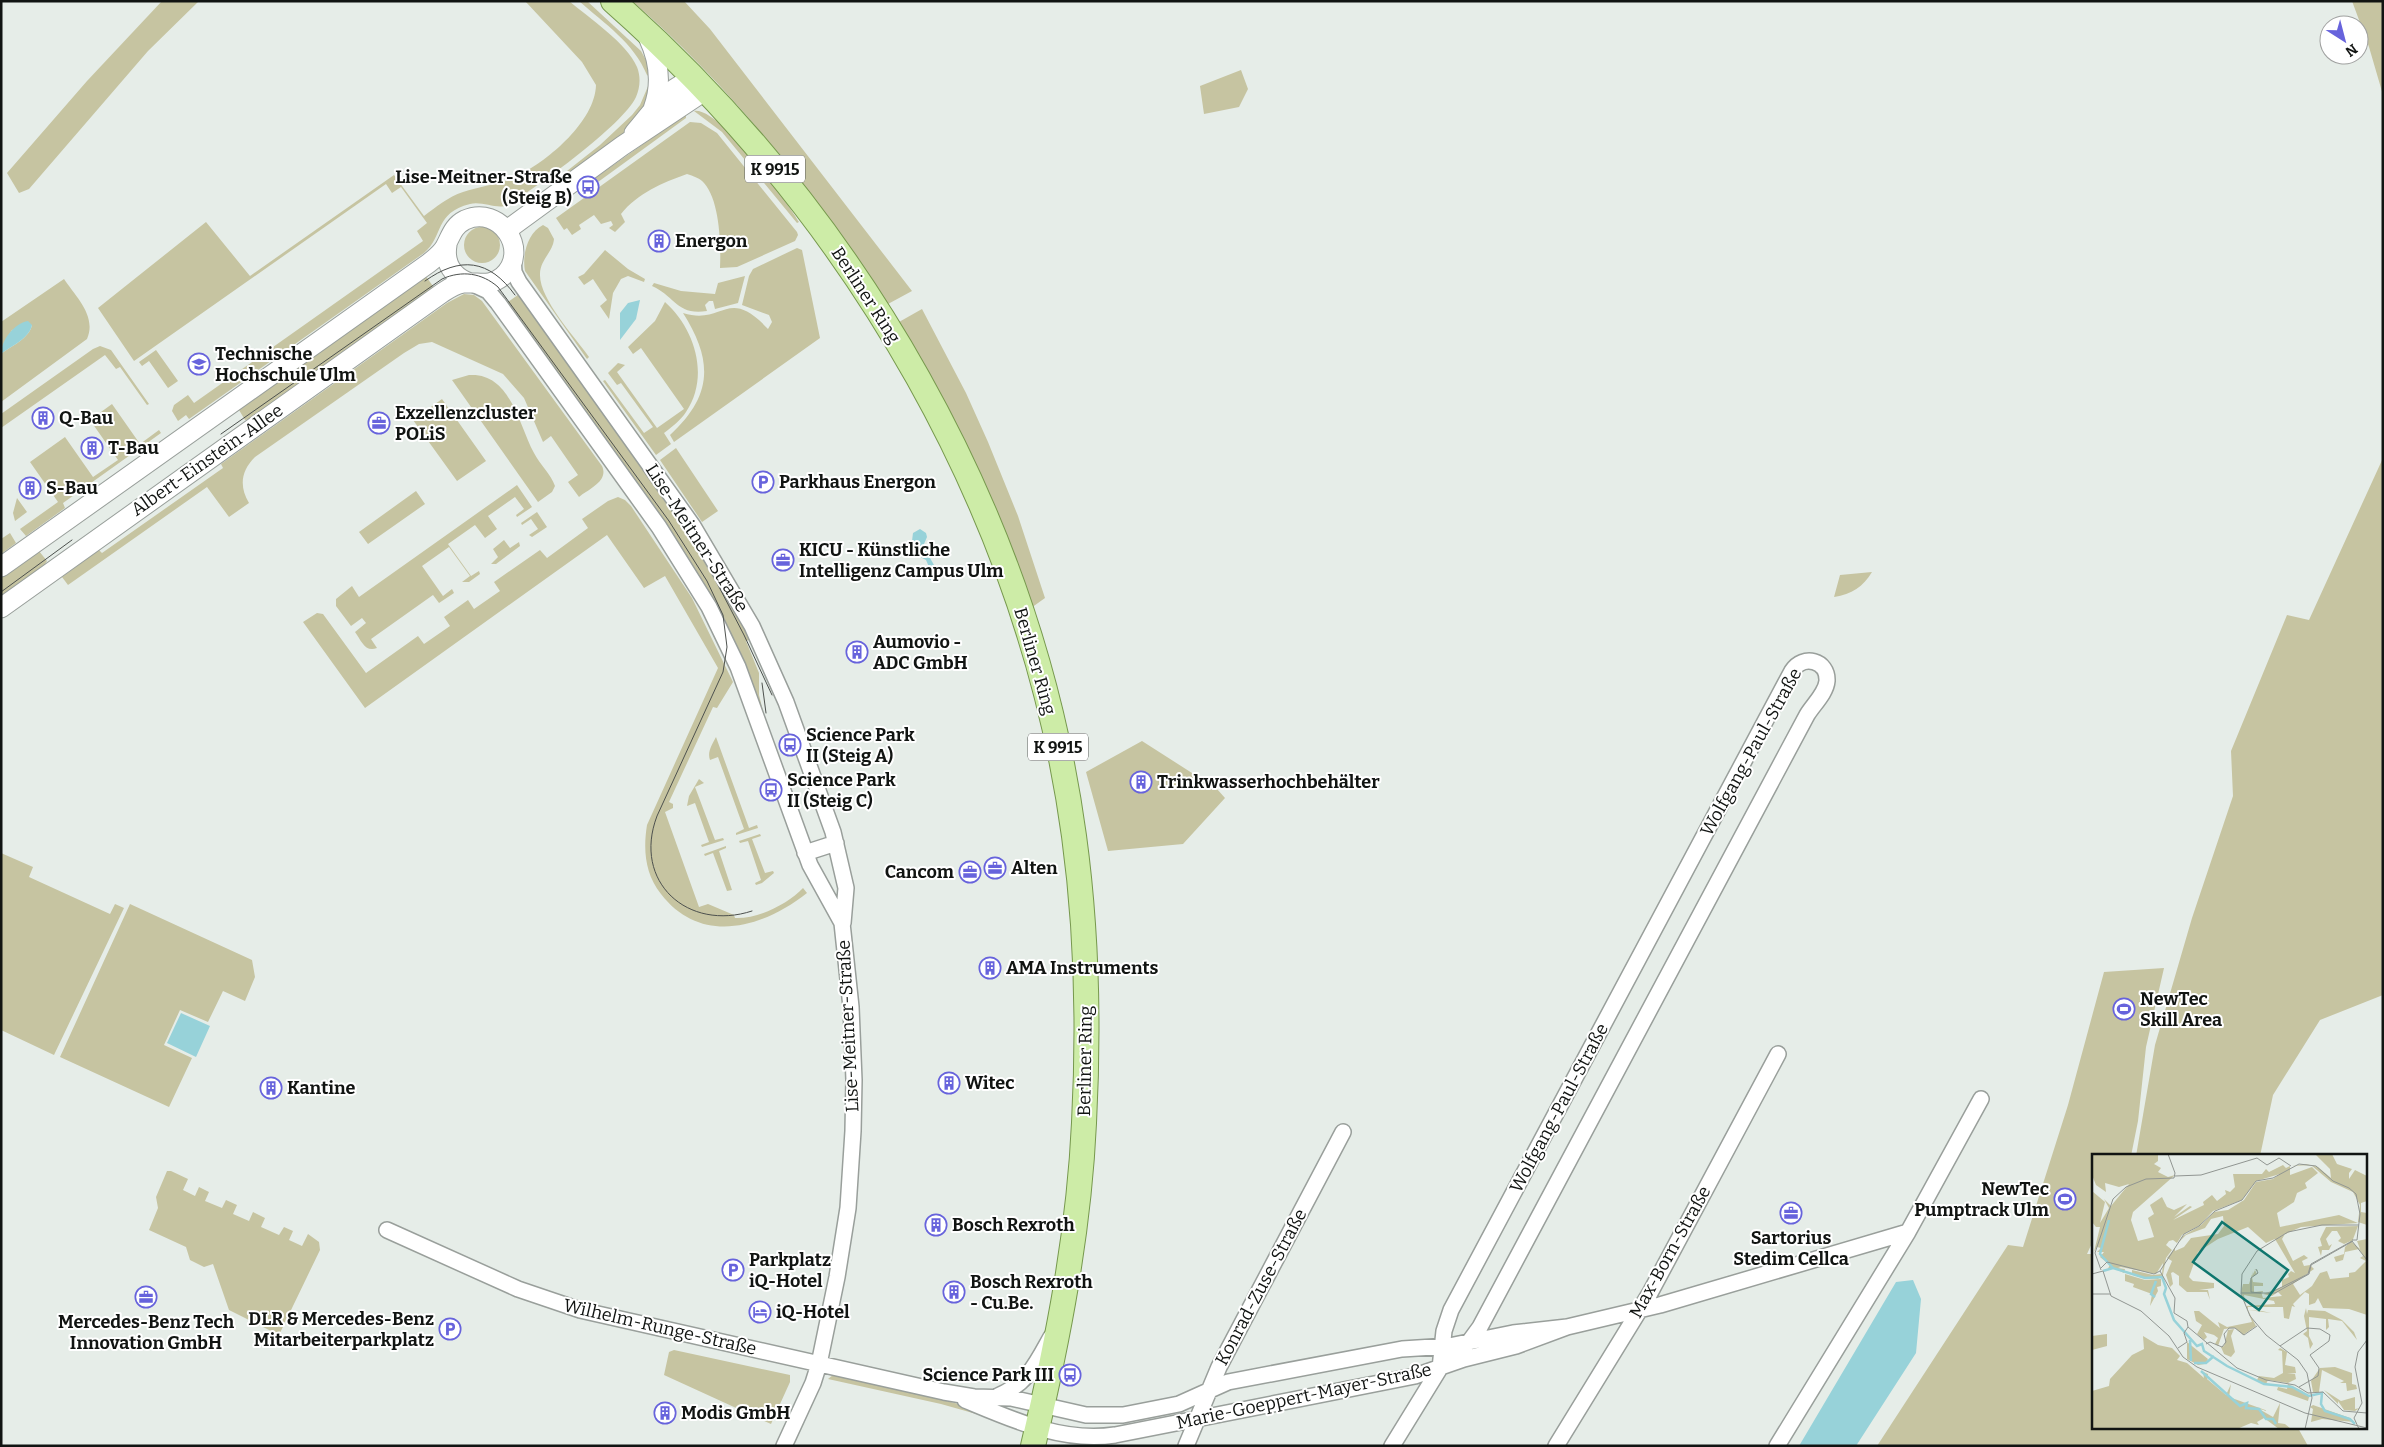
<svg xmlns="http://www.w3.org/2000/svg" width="2384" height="1447" font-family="Bitter,serif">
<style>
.green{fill:#c6c4a1}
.water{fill:#97d2d9}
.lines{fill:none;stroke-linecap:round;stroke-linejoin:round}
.minor-casing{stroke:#999f9b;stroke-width:18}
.tertiary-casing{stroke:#999f9b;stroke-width:21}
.primary-casing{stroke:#76984d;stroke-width:26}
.minor{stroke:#fff;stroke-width:15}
.tertiary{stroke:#fff;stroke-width:19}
.primary{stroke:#cdeca7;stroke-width:24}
.tram{stroke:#4d514e;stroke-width:1}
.labels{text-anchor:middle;stroke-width:4;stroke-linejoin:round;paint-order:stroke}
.shield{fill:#fff;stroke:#585a59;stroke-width:1}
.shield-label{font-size:16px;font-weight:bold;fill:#111412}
.poi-label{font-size:18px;font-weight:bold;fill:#111412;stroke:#fff;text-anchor:start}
.street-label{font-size:18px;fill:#111412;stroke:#fff}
.inset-river{fill:none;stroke:#97d2d9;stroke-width:2.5}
.inset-road{fill:none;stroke:#919692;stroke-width:1}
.view{fill:#0f766e;fill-opacity:0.15;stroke:#0f766e;stroke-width:2.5}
.inset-edge{fill:none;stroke:#111412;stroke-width:2.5}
</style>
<rect width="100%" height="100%" fill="#e6ede8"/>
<!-- green -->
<path class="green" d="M162,1H199L148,51L29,189L19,193L7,173L87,81Z
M525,1H569C589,18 627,43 637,67C641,77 640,88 636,97C623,125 537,187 508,205C497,210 483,201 470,204C434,213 444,236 424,253L189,419L186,415L178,421L172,411L174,405L188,395L194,403L423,241L417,231L427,223L401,187L392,193L386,184L134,361L98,308L206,222L250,276L394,175L424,216C436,207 448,197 463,192C481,186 501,184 519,175C549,160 595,121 596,85L582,62Z
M579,1H587L641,51L647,62L650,77L647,75C634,43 605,24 579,1Z
M632,1H684L710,29L912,291L888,304C815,194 732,87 632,1Z
M2352,1H2383V95L2369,47Z
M1241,70L1248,89L1239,107L1204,114L1200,86Z
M649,84L652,89L638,119L621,136L569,175L567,171L600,145L632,115L640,105Z
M694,111C720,107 785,199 799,222L797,223L722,132Z
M686,114V118L598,182L595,178Z
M690,122L701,123L717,133L797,232L798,235L795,241L737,267L720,268C721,245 720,201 704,183C700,178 693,176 687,174C662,183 638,193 621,214L625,222L615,232L609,228L613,225L611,221L601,224L594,215L579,225L581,229L572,235L567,228L564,230L556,218Z
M543,225L548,228L554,239C553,252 540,260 540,274C539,299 575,337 589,357L587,359L525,271C522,256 527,233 543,225Z
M464 245a18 18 0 1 1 36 0a18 18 0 1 1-36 0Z
M797,248L802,250L820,338L674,442L670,435C712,396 714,362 683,313C724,326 727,285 768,329L772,322L769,315L742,305L749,276L753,269Z
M605,250L628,269L645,279L644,282L628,276L621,279L613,293L609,319L600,306L607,300L593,279L584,285L578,277L584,274Z
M423,272L437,292L251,419L245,420L239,410L246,401Z
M745,276L738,303L715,309L713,301H709L705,305L707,311C677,316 675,296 652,286L654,283L681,291L715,294L718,283Z
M64,279C76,297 97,316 87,339L1,402V354C11,346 29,339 32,325L12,330L1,349V322Z
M522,292L680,512L739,606L769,679H767L749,640L746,641L759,673V695L765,719L694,577L698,575L690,562L687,564L504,305Z
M464,294L474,295L482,301L602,466C609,481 589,489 579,497L568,482L578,475L551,436L543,442L524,398L503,374L432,342L419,344L404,353L255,457C241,471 239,486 249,503L229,517L207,487L68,585L62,577L99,550L102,553L223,468L221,464L447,303Z
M665,302C695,329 710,376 686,412C681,420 672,427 664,433L671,444L656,455L603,381L605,380L644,433L653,427L621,383L617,385L608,373L618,363L625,365L617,372L657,428L684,409L641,348L633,354L628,347L655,321Z
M922,309L966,393L988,442L1018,516L1045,598L1031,608L957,429L899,322Z
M100,346L111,350L149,404L147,405L120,367L116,369L105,355L1,428V414L93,349Z
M156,350L178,381L168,388L149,361L142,366L139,362Z
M469,375C511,372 519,426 534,453C540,465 551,474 555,486L552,492L538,502L452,380Z
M442,399L486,461L457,481L413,420Z
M112,404L140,444L159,430L161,433L63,503L65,508L26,536L20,529L58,502L30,462L65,437L93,477L118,460L90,420Z
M676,448L718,511L702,522L660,460Z
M2383,458V995L2320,1020L2273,1095L2260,1156H2136L2155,1045L2192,918L2233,796L2231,751L2287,615L2309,620Z
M517,485L532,507L517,517L516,515L524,509L515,497L488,516L497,529L485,538L475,525L448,544L471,576L479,571L480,574L469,582H462L470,576L449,547L422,566L443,596L452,589L454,593L439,603L433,595L371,639L377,648C365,653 361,640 355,632L366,623L362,618L351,626L336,606V599L352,586L359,597Z
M416,491L425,504L368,544L359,532Z
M618,497L625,500L631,506L692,598L733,682L717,708L713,707L669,802L673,804V808L665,812L699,907L708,904L734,915L735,918C758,919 788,904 803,888L807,893C763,928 701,946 661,894C645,874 643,850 647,825L718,668L665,576L644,588L607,535L365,708L303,622L317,613L323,614L366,673L418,636L424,644L450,626L444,617L468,600L474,609L500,591L494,582L540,550L547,558L588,528L582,519L608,501Z
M17,498L27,512L15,521L13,513Z
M537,512L547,527L532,537L529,535L538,529L531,519L522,525L521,523Z
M10,533L16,543L1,554V539Z
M504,540L510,548L519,542L520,546L496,564H491L498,557L493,549Z
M39,551L47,561C37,579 16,591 1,603V572Z
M1872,572C1863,587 1852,594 1834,597L1840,575Z
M716,737L749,828L757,825L758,828L736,835V833L744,829L718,757L710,760C707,752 712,745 716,737Z
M1142,741L1217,789L1225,798L1183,844L1108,851L1086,772Z
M699,779L704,783L695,787L715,840L723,838L724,840L702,847L701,845L709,842L695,803L687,806L689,796Z
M760,834L761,836L752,839L765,873L773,871L774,873L762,883L756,885L755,883L761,880L748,841L740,843L739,841Z
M726,846V848L719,851L732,890L727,891L713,853L705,856L704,854Z
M1,853L33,867L29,877L110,914L115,904L124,908L54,1055L1,1030Z
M130,904L252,960L255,977L245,1001L223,991L208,1022L180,1010L164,1045L192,1058L169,1107L60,1057Z
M2164,968L2146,1047L2138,1121L2131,1156H2093V1241L2087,1254H2091L2093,1250V1428H2298L2308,1446H1877L2008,1245L2023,1247L2068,1105L2104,972Z
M167,1171H171L188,1179L183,1190L195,1196L199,1187L209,1192L205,1201L222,1208L226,1200L237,1205L233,1214L249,1221L253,1212L265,1218L261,1227L279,1235L284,1227L293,1231L289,1240L302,1246L308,1234L319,1242L320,1250L279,1335L229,1310L213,1264L204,1267L190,1260L186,1247L149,1230L158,1208L156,1197Z
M674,1350L790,1375V1382L771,1424L664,1375L669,1352Z
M833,1375L943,1400L989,1412L1011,1422L1008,1426L987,1417L941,1404L828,1379Z"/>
<!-- water -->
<path class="water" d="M640,300L636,319L620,340V313L628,303Z
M28,321L32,325C29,339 11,346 1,354C1,341 14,323 28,321Z
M920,529L926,533L927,537L924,544L932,548L930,558L934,565L941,569L940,577L937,580H930C925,576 925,572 929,567L926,560L918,556L917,552L920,545L912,541L913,533Z
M181,1013L210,1026L196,1057L167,1043Z
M1913,1280L1921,1299L1916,1353L1856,1446H1799L1896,1282Z"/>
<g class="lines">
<!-- minor casing -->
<g class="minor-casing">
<path id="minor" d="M513,257L514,272L519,282L693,526L752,626L786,702L833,832L846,888L843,923
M475,285L488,291L498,303L659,527L709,607L738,667L810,865L842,923L851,1007L854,1080L853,1131L848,1208L837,1277L819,1364L813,1383L784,1446
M805,853L836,843
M387,1230L518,1289L580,1310L944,1392L974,1397L1011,1398L1086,1415H1123L1179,1404L1228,1382L1402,1349L1449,1346L1513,1333L1567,1327
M998,1396C1028,1383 1036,1364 1051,1337
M965,1400C1013,1420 1063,1443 1115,1435L1415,1376L1464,1359L1516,1346L1567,1327L1660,1305L1908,1232
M1186,1446L1219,1367L1343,1132
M1392,1446L1440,1368L1469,1342L1480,1327L1807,715C1813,705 1826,693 1827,681C1828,660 1803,654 1792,671L1451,1310L1444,1331L1440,1368
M1556,1446L1650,1293L1778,1054
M1777,1446L1908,1232L1981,1099"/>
</g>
<!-- tertiary casing -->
<g class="tertiary-casing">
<path id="tertiary" d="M648,37C659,60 662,85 653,109
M634,133C652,113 667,86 695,79
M507,230L622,146L706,90
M447,245C444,263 453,277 470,283
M1,567L429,263C435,258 441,254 445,247C451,236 453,226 465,220C500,204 531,251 503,276C489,288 478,281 463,283C455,284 448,289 442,293L1,608"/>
</g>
<!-- primary casing -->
<g class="primary-casing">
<path id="primary" d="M613,1C856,216 1030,513 1074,836C1087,931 1089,1028 1084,1123C1079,1232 1058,1340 1033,1446"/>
</g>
<!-- minor -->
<use href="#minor" class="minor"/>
<!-- tertiary -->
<use href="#tertiary" class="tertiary"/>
<!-- primary -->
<use href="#primary" class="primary"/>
<!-- tram -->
<path class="tram" d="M425,281C460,256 489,259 515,295
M221,434L442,279C462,270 482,273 498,287L669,521L707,581L723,615L727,647L723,672L657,816C632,882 688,932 752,911
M717,583L744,635L772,695
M1,592L72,540
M762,683L766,713"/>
</g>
<!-- icons -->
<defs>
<g id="bus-ring" transform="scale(1.125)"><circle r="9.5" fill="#fff" stroke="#6763dc" stroke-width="1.5"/><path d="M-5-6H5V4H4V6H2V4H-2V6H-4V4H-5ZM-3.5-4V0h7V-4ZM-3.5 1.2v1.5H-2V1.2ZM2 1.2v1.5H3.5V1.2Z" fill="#6763dc"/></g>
<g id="building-ring" transform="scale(1.125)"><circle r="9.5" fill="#fff" stroke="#6763dc" stroke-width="1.5"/><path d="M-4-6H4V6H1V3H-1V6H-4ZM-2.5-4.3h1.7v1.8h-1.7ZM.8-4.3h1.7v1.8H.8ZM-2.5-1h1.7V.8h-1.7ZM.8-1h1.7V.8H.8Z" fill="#6763dc"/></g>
<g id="university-ring" transform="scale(1.125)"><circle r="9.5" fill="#fff" stroke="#6763dc" stroke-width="1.5"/><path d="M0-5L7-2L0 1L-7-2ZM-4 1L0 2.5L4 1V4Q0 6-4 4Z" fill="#6763dc"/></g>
<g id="office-ring" transform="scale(1.125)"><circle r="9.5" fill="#fff" stroke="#6763dc" stroke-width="1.5"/><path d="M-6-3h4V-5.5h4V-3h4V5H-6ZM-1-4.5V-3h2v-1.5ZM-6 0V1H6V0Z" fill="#6763dc"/></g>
<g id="parking-ring" transform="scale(1.125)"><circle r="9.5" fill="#fff" stroke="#6763dc" stroke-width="1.5"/><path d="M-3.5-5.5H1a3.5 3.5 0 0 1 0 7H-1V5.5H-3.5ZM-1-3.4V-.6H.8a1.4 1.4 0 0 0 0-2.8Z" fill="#6763dc"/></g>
<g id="stadium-ring" transform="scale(1.125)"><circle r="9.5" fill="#fff" stroke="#6763dc" stroke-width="1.5"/><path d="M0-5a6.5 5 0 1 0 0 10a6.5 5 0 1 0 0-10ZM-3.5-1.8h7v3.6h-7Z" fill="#6763dc"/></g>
<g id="hotel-ring" transform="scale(1.125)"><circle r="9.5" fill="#fff" stroke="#6763dc" stroke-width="1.5"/><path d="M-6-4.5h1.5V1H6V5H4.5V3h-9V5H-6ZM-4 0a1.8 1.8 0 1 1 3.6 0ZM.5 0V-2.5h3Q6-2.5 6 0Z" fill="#6763dc"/></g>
</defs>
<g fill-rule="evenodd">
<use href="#bus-ring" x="588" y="187"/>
<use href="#building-ring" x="659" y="241"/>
<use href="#university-ring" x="199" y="364"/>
<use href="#building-ring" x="43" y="418"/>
<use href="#office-ring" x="379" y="423"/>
<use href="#building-ring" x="92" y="448"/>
<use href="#parking-ring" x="763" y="482"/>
<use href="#building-ring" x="30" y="488"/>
<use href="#office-ring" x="783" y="560"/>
<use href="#building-ring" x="857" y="652"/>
<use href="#bus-ring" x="790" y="745"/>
<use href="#building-ring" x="1141" y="782"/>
<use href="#bus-ring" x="771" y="790"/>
<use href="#office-ring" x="995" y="868"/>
<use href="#office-ring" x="970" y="872"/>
<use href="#building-ring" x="990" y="968"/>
<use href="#stadium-ring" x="2124" y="1009"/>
<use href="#building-ring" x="949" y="1083"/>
<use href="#building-ring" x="271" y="1088"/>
<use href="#stadium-ring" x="2065" y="1199"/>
<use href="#office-ring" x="1791" y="1213"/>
<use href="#building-ring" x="936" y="1225"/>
<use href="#parking-ring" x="733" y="1270"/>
<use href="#building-ring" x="954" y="1292"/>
<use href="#office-ring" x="146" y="1297"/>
<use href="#hotel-ring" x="760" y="1312"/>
<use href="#parking-ring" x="450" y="1329"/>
<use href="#bus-ring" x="1070" y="1375"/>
<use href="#building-ring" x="665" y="1413"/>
</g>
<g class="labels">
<!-- shield labels -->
<g class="shield">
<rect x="745" y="155.5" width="60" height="27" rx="4"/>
<rect x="1028" y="733.5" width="60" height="27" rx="4"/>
</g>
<g class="shield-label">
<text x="775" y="175">K 9915</text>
<text x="1058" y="753">K 9915</text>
</g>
<!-- poi labels -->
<g class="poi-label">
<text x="572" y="183" text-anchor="end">Lise-Meitner-Straße<tspan x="572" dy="21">(Steig B)</tspan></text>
<text x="675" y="247">Energon</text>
<text x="215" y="360">Technische<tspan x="215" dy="21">Hochschule Ulm</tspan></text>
<text x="395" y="419">Exzellenzcluster<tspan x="395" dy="21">POLiS</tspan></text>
<text x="59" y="424">Q-Bau</text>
<text x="108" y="454">T-Bau</text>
<text x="779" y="488">Parkhaus Energon</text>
<text x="46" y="494">S-Bau</text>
<text x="799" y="556">KICU - Künstliche<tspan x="799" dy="21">Intelligenz Campus Ulm</tspan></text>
<text x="873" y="648">Aumovio -<tspan x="873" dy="21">ADC GmbH</tspan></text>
<text x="806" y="741">Science Park<tspan x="806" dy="21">II (Steig A)</tspan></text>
<text x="787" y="786">Science Park<tspan x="787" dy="21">II (Steig C)</tspan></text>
<text x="1157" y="788">Trinkwasserhochbehälter</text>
<text x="1011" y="874">Alten</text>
<text x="954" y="878" text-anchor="end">Cancom</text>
<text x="1006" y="974">AMA Instruments</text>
<text x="2140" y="1005">NewTec<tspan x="2140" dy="21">Skill Area</tspan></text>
<text x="965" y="1089">Witec</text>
<text x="287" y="1094">Kantine</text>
<text x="2049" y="1195" text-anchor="end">NewTec<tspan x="2049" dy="21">Pumptrack Ulm</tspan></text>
<text x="952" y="1231">Bosch Rexroth</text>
<text x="1791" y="1244" text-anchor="middle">Sartorius<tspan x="1791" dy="21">Stedim Cellca</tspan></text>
<text x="749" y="1266">Parkplatz<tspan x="749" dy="21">iQ-Hotel</tspan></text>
<text x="970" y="1288">Bosch Rexroth<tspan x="970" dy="21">- Cu.Be.</tspan></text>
<text x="776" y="1318">iQ-Hotel</text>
<text x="434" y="1325" text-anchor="end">DLR &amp; Mercedes-Benz<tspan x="434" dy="21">Mitarbeiterparkplatz</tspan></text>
<text x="146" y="1328" text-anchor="middle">Mercedes-Benz Tech<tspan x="146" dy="21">Innovation GmbH</tspan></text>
<text x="1054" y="1381" text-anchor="end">Science Park III</text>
<text x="681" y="1419">Modis GmbH</text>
</g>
<!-- street labels -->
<g class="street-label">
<text transform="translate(866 295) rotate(57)" y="6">Berliner Ring</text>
<text transform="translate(207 460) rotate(-35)" y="6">Albert-Einstein-Allee</text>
<text transform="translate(697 538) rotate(57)" y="6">Lise-Meitner-Straße</text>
<text transform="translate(1035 661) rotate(74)" y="6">Berliner Ring</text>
<text transform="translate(1751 752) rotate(-61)" y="6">Wolfgang-Paul-Straße</text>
<text transform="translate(848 1026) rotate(-93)" y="6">Lise-Meitner-Straße</text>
<text transform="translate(1085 1061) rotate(-89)" y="6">Berliner Ring</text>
<text transform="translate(1559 1108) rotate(-62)" y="6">Wolfgang-Paul-Straße</text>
<text transform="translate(1670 1252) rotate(-61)" y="6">Max-Born-Straße</text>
<text transform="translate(1261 1287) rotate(-62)" y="6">Konrad-Zuse-Straße</text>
<text transform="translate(660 1327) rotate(13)" y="6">Wilhelm-Runge-Straße</text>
<text transform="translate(1304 1396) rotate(-12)" y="6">Marie-Goeppert-Mayer-Straße</text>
</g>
</g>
<!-- overview -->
<g transform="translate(2092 1154)">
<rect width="275" height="275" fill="#e6ede8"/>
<path d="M0,0H66V7L62,10L69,14L66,18L76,23L83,21L41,58L39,66L46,87L62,83L56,64L62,60L58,51L70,43L75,53L82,56L95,50L82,63L98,52L100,53L81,66L112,51L111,48L120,41L125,47L134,40L133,36L138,38L143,33L141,20H170L174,15L177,18L191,11L194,14L198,12V21L220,13L226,19L213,29L215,34L205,39L202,48L185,59L188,73L247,61L266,69L209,73L174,89L156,73L126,85L106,98L97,123L101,127L122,129V134L107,136H116L118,146L115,138H95L87,131V122L81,118L79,119L81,130L78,133L74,121L80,107L75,104L83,94V97L92,93L99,84L126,80L132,72L131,62L119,65L113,74L94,81L86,89L91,82L109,71L122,58L136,56L152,46L164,28L181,25L188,20L164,27L150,46L121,57L108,71L90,81L85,89L81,86L77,87L74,91L80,96L74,104L71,121L66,125L54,124L40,119V116L61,121L70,120L71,109L64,120L29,113L26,114L33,115L32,119L22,114L15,116L18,111L8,103L12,98H5L9,94L5,93L2,98L8,73H4L0,68V37L13,48L8,69L17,54L12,45L19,52L37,30L27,33L13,29L14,38L4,31L0,21ZM240,0L245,10L260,15L257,19V25L263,16L275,22V47L269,49V58L275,59V71L266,68L268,51L261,38L239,28L219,11L200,12L214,10L226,13L239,24L238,15L224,1ZM266,72L260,88L268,95L265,87L275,85V161L257,155L231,154L226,144L223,149L217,151V140L213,138L201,150L203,153L200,152L197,165L192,164L191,153H156V156L170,157L179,159L156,156L164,172L151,181L143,174L132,175L126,192L123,190L126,184L122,181L112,178L115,183L112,186L105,180L110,171L104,167L102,157H107L128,174L126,168L135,173L160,168L149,138L151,130H157L161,117L160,122L163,116L165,120L166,117L162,115L166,116V118L165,120L160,123L161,128L171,129V132H162V138L171,137L170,141L171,144L190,142L186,138L180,142L171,140L190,133V126L197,123L196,120L199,117L203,119L183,85L193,80L190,85L201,107L212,101L216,104L210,107L212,112L218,111L222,115L201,130L208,141L220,132L228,119L235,117L238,125L257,123V119L263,118L274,107L268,104L271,102L267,95L253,98L251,106L244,108L242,103L252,100L253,93L259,87L252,90L246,87L249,84L245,77H240L234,85L237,92L240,90L237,96H230L229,102L226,93L230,92L228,85L234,73ZM152,141L182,147L183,150L154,152ZM33,120L53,126L69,125V132L65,133L66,137L58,152L60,140L41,133L42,130L33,127ZM214,154L215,160L216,156L233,157L250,166L262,178L265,186L250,167L236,165L237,173L234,176V165L217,163V182L221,190L218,195L216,184L211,180L215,177L212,162ZM142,175L139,182L143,198L139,203L132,200L129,193L132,192L136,176ZM15,180V192L0,196V182ZM51,182L66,191L80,194L88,202L85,206L95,209L112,224L111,218L116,220L115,225L134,241L139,230L137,243L176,257L167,255L181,263L188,249L186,269L193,270L199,275H187L172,264L165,268L167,271L159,269L145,275H0V237L17,232L18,225L40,201L52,195ZM95,188L116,205L113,210L106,211L95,205ZM188,194L195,198L193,211L203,213L204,219L195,220H203L204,225L196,229L176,226L174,230L165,226L167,222L182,224L191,219L190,197L186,196ZM243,213L260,219V230L264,231L265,235L255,237L254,229H248L252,227L230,216L227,238H221L219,227L228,214ZM196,230L210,237L217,243L216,247L185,236L186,233L195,235ZM232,236L249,247L263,243V255L268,254L263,257L252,256L246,247V250ZM221,251L258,264L262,268L230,265L219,268L221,255L218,253Z" fill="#c6c4a1" fill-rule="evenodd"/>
<path class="inset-river" d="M17,66L8,100L21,114M11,117L21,114L53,124L70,123L74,134L72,140L82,166L105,192L110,190L112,197L135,212L172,230L200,233L217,242L230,239L229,250L233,257L258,265L263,270M63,143L59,140L64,127M98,186L99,207M102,209H114L122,202M109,217L148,252L155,249L154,254L167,255L174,265H181L184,270"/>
<path class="inset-road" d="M83,22L109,21L165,4L175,11L187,4L199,12M9,114L15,108L62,120L68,117M164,115L166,119L159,124V138L169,139M9,116L3,99L21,45L34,33L54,25L82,24L83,19L76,0M68,117L92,80L107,72L123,57L150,46L164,27L181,24L207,10L224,12L241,27L257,34L264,40L268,60L265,86H260M68,117L83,144L82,159L95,167L96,173M0,120L11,117L19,142L49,157L77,182L91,203L105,213L213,259L275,274M149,139H183L217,120L219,111L261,87M0,140H18M176,140L216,120L219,110L260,87L275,106M96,173L145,214L174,226L203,231L216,239L231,238L251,257L275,259M114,190L118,188L130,193L134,188L132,180L137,174H143L152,181L165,172M188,192L215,174L228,175L238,181L237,187L218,201L227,214L226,222L207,233M86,194L95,188L92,179L96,173M213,275L220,244L215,219L206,206L174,181L158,162L149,140L150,120L165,97L196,78L230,71H267M267,275L262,264L270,249L263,213L266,198L275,186"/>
<path class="view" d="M130,68L196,116L167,156L101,108Z"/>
<rect width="275" height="275" class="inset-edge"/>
</g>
<!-- border -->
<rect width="2384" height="1447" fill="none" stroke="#111412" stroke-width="5"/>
<!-- north arrow -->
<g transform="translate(2344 40) rotate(144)"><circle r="24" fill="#ffffff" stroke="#a0a1a0"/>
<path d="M0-4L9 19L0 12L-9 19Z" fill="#6763dc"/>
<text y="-8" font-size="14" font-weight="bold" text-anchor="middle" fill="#111412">N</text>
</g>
</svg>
